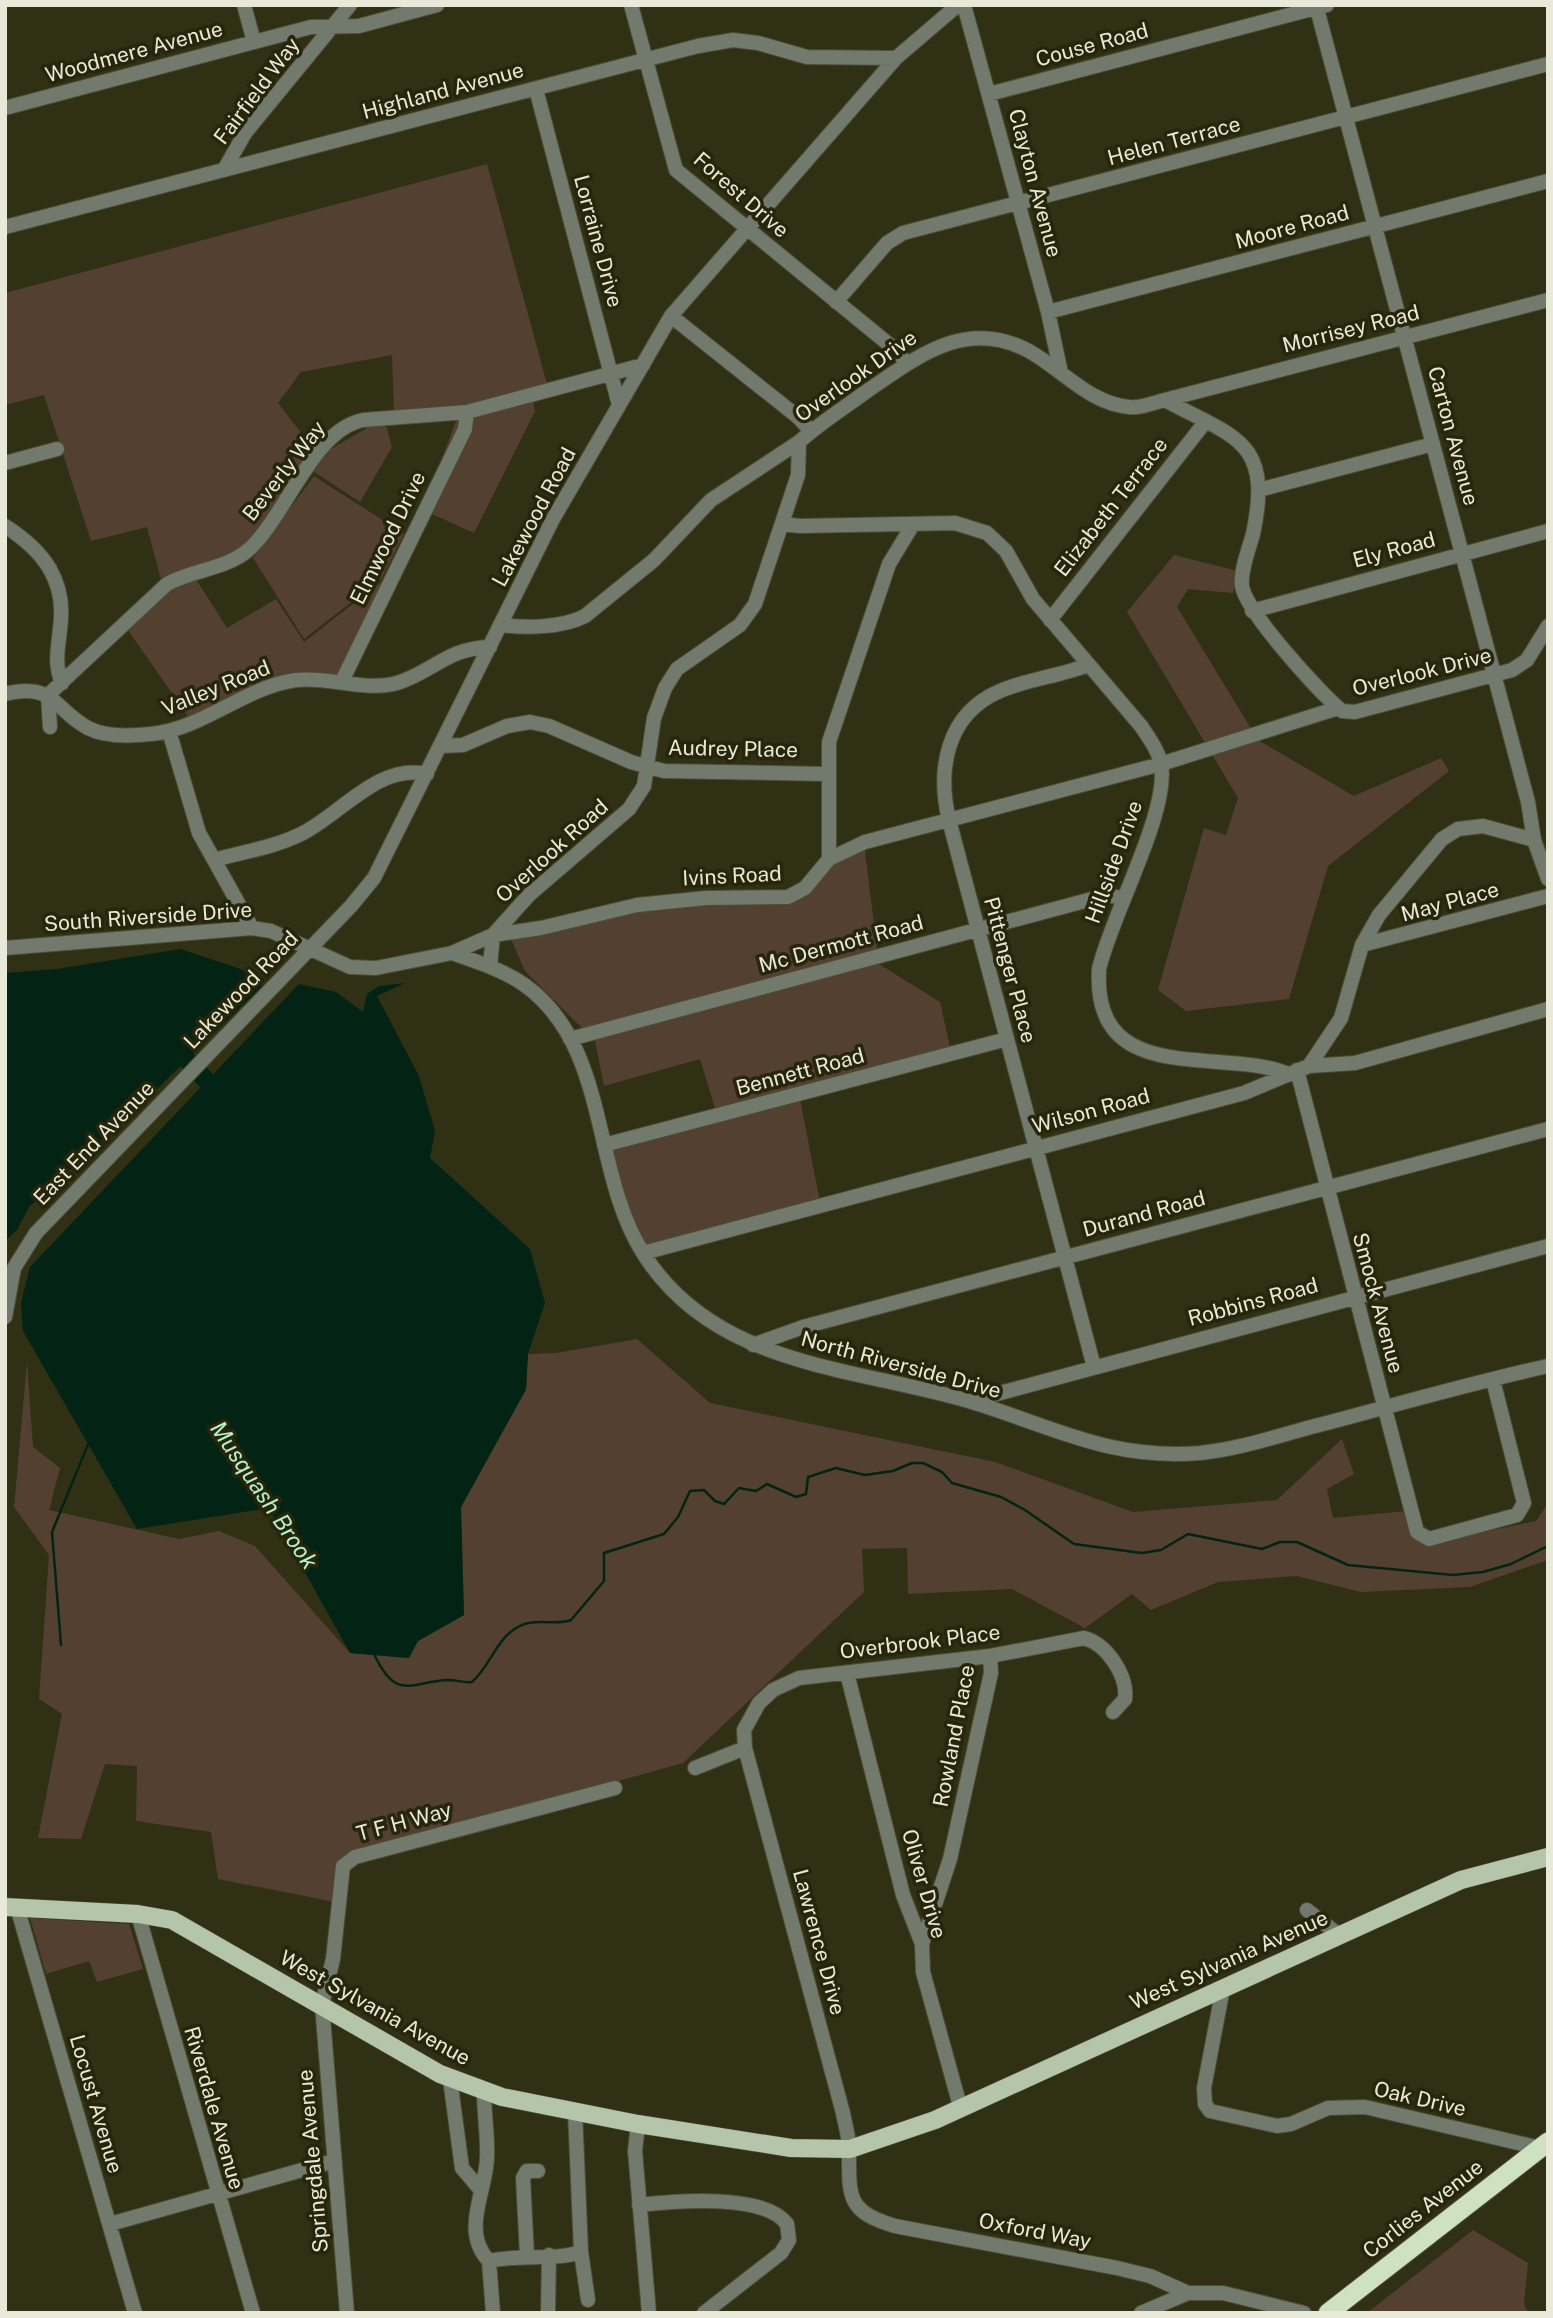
<svg xmlns="http://www.w3.org/2000/svg" width="1553" height="2318" font-family="'Public Sans',sans-serif">
<style>
.green{fill:#534030}
.water{fill:#032414}
.lines{fill:none;stroke-linecap:round;stroke-linejoin:round}
.stream{stroke:#032414;stroke-width:2.5}
.river{stroke:#032414;stroke-width:18}
.minor-casing{stroke:#4d4e34;stroke-width:16}
.major-casing{stroke:#4d4e34;stroke-width:19}
.highway-casing{stroke:#4d4e34;stroke-width:21}
.minor{stroke:#717a6c;stroke-width:14}
.major{stroke:#b4c5a9;stroke-width:18}
.highway{stroke:#cee2c2;stroke-width:19}
.labels{text-anchor:middle;stroke-width:7;stroke-linejoin:round;paint-order:stroke}
.street-label{font-size:21px;fill:#e8e9d8;stroke:#27260a}
.water-label{font-size:23px;font-style:italic;fill:#b3f0cc;stroke:#27260a}
</style>
<rect width="100%" height="100%" fill="#303015"/>
<!-- green -->
<path class="green" d="M487,164L547,384L531,389L535,411L474,533L423,510L461,407L394,415L392,355L301,372L278,403L319,456L384,418L392,447L360,502L310,469L244,553L192,573L227,628L276,599L304,642L394,572L342,681L284,682L192,722L123,623L163,587L147,527L91,541L44,395L5,405V293Z
M314,476L404,534L382,578L304,639L253,558Z
M1174,555L1238,571L1233,593L1188,589L1177,607L1258,740L1354,796L1441,758L1449,771L1328,866L1289,999L1186,1011L1158,990L1204,828L1226,835L1238,798L1127,612Z
M864,844L879,964L940,1002L952,1056L800,1099L820,1202L641,1252L604,1147L717,1115L700,1059L604,1086L595,1041L525,971L511,939L657,901L776,902Z
M637,1339L710,1403L995,1462L1133,1512L1277,1500L1342,1439L1354,1474L1327,1489L1333,1518L1407,1511L1431,1543L1536,1521L1548,1503V1560L1470,1587L1361,1592L1297,1576L1218,1582L1151,1610L1132,1594L1085,1628L1012,1589L908,1594L907,1548L862,1549L864,1592L683,1763L342,1858L335,1902L218,1879L211,1832L136,1821L137,1766L105,1764L81,1839L38,1838L62,1714L39,1699L49,1555L14,1507L27,1362L33,1447L60,1468L49,1510L179,1539L219,1531L255,1546L350,1653L408,1658L418,1641L464,1615L461,1507L526,1390L528,1354L556,1353Z
M30,1918L129,1924L143,1969L97,1982L89,1961L46,1974Z
M1473,2230L1528,2263L1524,2303L1528,2313H1367Z"/>
<!-- water -->
<path class="water" d="M180,949L241,969L262,986L157,1089L29,1207L17,1230L5,1241V973L57,969Z
M405,983L377,996L419,1076L435,1131L430,1158L530,1249L545,1303L528,1354L526,1389L461,1507L464,1615L418,1641L409,1658L350,1653L269,1508L137,1529L23,1331L21,1303L30,1267L299,984L336,992L363,1012L367,994L379,986Z"/>
<g class="lines">
<!-- stream -->
<path class="stream" d="M61,1645L52,1532L89,1442
M374,1654C397,1703 411,1681 449,1680C457,1680 464,1683 472,1682C491,1666 497,1635 522,1625C538,1618 556,1626 571,1620L604,1581V1553L664,1534L678,1517L690,1491L704,1490L715,1501L724,1504L739,1488L756,1491L767,1484L796,1497L806,1494L808,1477L836,1468L865,1475L893,1471L912,1463H923L942,1472L952,1483L1001,1497L1025,1510L1074,1544L1142,1553L1161,1550L1188,1534L1262,1549L1280,1542H1297L1348,1565L1453,1575L1483,1572L1511,1564L1548,1546"/>
<!-- river -->
<path class="river" d="M169,1049L187,1060L223,1098"/>
<!-- minor casing -->
<g class="minor-casing">
<path id="minor" d="M244,5L254,42
M631,5L676,170L897,351L907,364
M964,5L1048,312L1061,373
M1316,5L1528,802L1534,840L1548,879
M536,89L619,405
M989,94L1327,5
M5,108L311,27L359,26L437,5
M224,170L245,133L350,5
M5,227L698,46L733,40L758,43L807,57L896,58
M836,302L887,243L903,233L1548,64
M1048,312L1548,181
M671,316L798,417L811,431
M1165,400L1548,300
M5,463L57,449
M1259,490L1433,444
M782,524L800,526L955,523L987,533L1006,551L1033,599L1141,726C1149,738 1158,750 1161,764C1170,811 1111,916 1099,969C1092,1088 1217,1047 1286,1073
M5,526C44,551 67,581 60,629C58,649 54,664 62,683
M1252,611L1548,531
M1050,620L1206,421
M501,625C526,628 562,628 585,616L654,560L711,500L799,442
M1088,665C1060,676 1028,679 1000,691C946,714 937,770 949,820L1094,1367
M342,681L465,429L467,412
M5,694C55,682 53,709 88,728C105,737 133,736 151,734C203,729 245,687 296,680C328,676 366,692 397,683C433,672 447,648 490,647
M50,727L48,695L167,584C192,570 225,569 247,551C285,519 312,430 363,420L467,412L643,365
M169,731L199,833L252,928
M441,746L463,745L507,726L530,722L549,726L631,762L664,771L827,774
M829,859V742L889,564L912,526
M214,860C243,852 276,847 303,833C342,813 379,763 427,774
M1362,945L1548,896
M5,948L252,928L271,931L350,967L376,968L452,953L493,935L541,928L637,905L706,898L788,897L805,888L829,859L865,842L1161,764L1338,708
M452,953C477,962 504,970 526,986C610,1048 591,1171 643,1253C715,1368 856,1367 972,1402C1054,1427 1109,1460 1200,1453C1240,1449 1280,1435 1319,1425C1395,1405 1471,1383 1548,1366
M490,966L493,935L529,895L629,809L644,786L654,718L665,688L677,669L740,625L755,604L798,475L799,442C820,423 844,408 867,391C917,357 965,318 1027,350C1061,368 1088,403 1129,407C1140,409 1155,402 1165,400C1235,438 1273,440 1253,534C1249,549 1240,571 1242,586C1246,612 1320,693 1342,711L1355,712L1512,670L1527,660L1548,626
M570,1039L1107,895L1122,898
M1309,1066L1341,1018L1362,945L1379,915L1442,839L1458,829L1483,826L1534,840
M1297,1070L1417,1532L1429,1539L1517,1515L1524,1503L1493,1380
M604,1145L1007,1039
M643,1253L1244,1093L1309,1066L1355,1063L1548,1009
M5,1317L14,1268L36,1233L351,906L374,878L553,519L671,316L896,58L958,5
M753,1345L803,1327L1548,1129
M970,1401L1548,1246
M847,1673L903,1895L922,1944L923,1972L960,2106
M1113,1712L1125,1699C1128,1676 1107,1644 1084,1638L990,1656L799,1678L773,1690L759,1703L744,1730L745,1748L843,2113C845,2125 850,2139 849,2152C849,2197 847,2212 895,2226L1117,2268L1150,2276L1188,2293H1223L1304,2313
M695,1768L745,1748
M17,1907L135,2313
M1307,1910L1339,1935
M138,1914L253,2313
M922,1944L950,1859L991,1673L990,1656
M1223,1988L1204,2088L1205,2104L1210,2111L1277,2126L1291,2124L1328,2108L1365,2107L1544,2149
M450,2079L462,2168L479,2188
M484,2092C484,2114 488,2136 487,2157C487,2190 460,2231 489,2261C519,2254 553,2261 581,2252
M575,2111L581,2252L588,2300
M638,2124L635,2151L649,2313
M639,2205C674,2201 764,2193 787,2224L789,2240L781,2253L704,2313
M110,2224L334,2161
M527,2255L523,2178L527,2171H538
M489,2261L493,2313
M347,2313L322,2005L333,1959L343,1866L355,1857L615,1788
M548,2313L549,2255
M1141,2313L1188,2293"/>
</g>
<!-- major casing -->
<g class="major-casing">
<path id="major" d="M5,1907L138,1914L172,1920L440,2074L502,2097L638,2124L791,2148L850,2149L935,2120L1461,1880L1548,1857"/>
</g>
<!-- highway casing -->
<g class="highway-casing">
<path id="highway" d="M1328,2313L1548,2142"/>
</g>
<!-- minor -->
<use href="#minor" class="minor"/>
<!-- major -->
<use href="#major" class="major"/>
<!-- highway -->
<use href="#highway" class="highway"/>
</g>
<g class="labels">
<!-- street labels -->
<g class="street-label">
<text transform="translate(1092 45) rotate(-15)" y="7">Couse Road</text>
<text transform="translate(134 52) rotate(-15)" y="7">Woodmere Avenue</text>
<text transform="translate(257 91) rotate(-53)" y="7">Fairfield Way</text>
<text transform="translate(443 91) rotate(-15)" y="7">Highland Avenue</text>
<text transform="translate(1174 141) rotate(-15)" y="7">Helen Terrace</text>
<text transform="translate(1035 183) rotate(75)" y="7">Clayton Avenue</text>
<text transform="translate(741 195) rotate(41)" y="7">Forest Drive</text>
<text transform="translate(1292 227) rotate(-15)" y="7">Moore Road</text>
<text transform="translate(598 241) rotate(75)" y="7">Lorraine Drive</text>
<text transform="translate(1351 329) rotate(-14)" y="7">Morrisey Road</text>
<text transform="translate(856 376) rotate(-35)" y="7">Overlook Drive</text>
<text transform="translate(1453 436) rotate(75)" y="7">Carton Avenue</text>
<text transform="translate(284 471) rotate(-52)" y="7">Beverly Way</text>
<text transform="translate(1111 507) rotate(-52)" y="7">Elizabeth Terrace</text>
<text transform="translate(534 517) rotate(-62)" y="7">Lakewood Road</text>
<text transform="translate(388 538) rotate(-64)" y="7">Elmwood Drive</text>
<text transform="translate(1394 550) rotate(-15)" y="7">Ely Road</text>
<text transform="translate(1422 672) rotate(-14)" y="7">Overlook Drive</text>
<text transform="translate(216 688) rotate(-22)" y="7">Valley Road</text>
<text transform="translate(733 749) rotate(1)" y="7">Audrey Place</text>
<text transform="translate(552 851) rotate(-42)" y="7">Overlook Road</text>
<text transform="translate(1114 862) rotate(-70)" y="7">Hillside Drive</text>
<text transform="translate(732 876) rotate(-3)" y="7">Ivins Road</text>
<text transform="translate(1450 902) rotate(-15)" y="7">May Place</text>
<text transform="translate(148 917) rotate(-4)" y="7">South Riverside Drive</text>
<text transform="translate(841 944) rotate(-15)" y="7">Mc Dermott Road</text>
<text transform="translate(1010 970) rotate(75)" y="7">Pittenger Place</text>
<text transform="translate(241 990) rotate(-46)" y="7">Lakewood Road</text>
<text transform="translate(800 1072) rotate(-15)" y="7">Bennett Road</text>
<text transform="translate(1091 1111) rotate(-15)" y="7">Wilson Road</text>
<text transform="translate(94 1143) rotate(-46)" y="7">East End Avenue</text>
<text transform="translate(1144 1214) rotate(-15)" y="7">Durand Road</text>
<text transform="translate(1253 1302) rotate(-15)" y="7">Robbins Road</text>
<text transform="translate(1378 1303) rotate(75)" y="7">Smock Avenue</text>
<text transform="translate(901 1365) rotate(15)" y="7">North Riverside Drive</text>
<text transform="translate(920 1642) rotate(-7)" y="7">Overbrook Place</text>
<text transform="translate(954 1736) rotate(-79)" y="7">Rowland Place</text>
<text transform="translate(404 1822) rotate(-15)" y="7">T F H Way</text>
<text transform="translate(924 1884) rotate(74)" y="7">Oliver Drive</text>
<text transform="translate(819 1942) rotate(75)" y="7">Lawrence Drive</text>
<text transform="translate(1229 1960) rotate(-24)" y="7">West Sylvania Avenue</text>
<text transform="translate(375 2008) rotate(29)" y="7">West Sylvania Avenue</text>
<text transform="translate(1420 2099) rotate(13)" y="7">Oak Drive</text>
<text transform="translate(96 2104) rotate(74)" y="7">Locust Avenue</text>
<text transform="translate(214 2108) rotate(74)" y="7">Riverdale Avenue</text>
<text transform="translate(313 2161) rotate(-95)" y="7">Springdale Avenue</text>
<text transform="translate(1423 2209) rotate(-38)" y="7">Corlies Avenue</text>
<text transform="translate(1035 2231) rotate(11)" y="7">Oxford Way</text>
</g>
<!-- water labels -->
<g class="water-label">
<text transform="translate(264 1495) rotate(56)" y="8">Musquash Brook</text>
</g>
</g>
<!-- border -->
<rect width="1553" height="2318" fill="none" stroke="#e8e9d8" stroke-width="14"/>
</svg>
